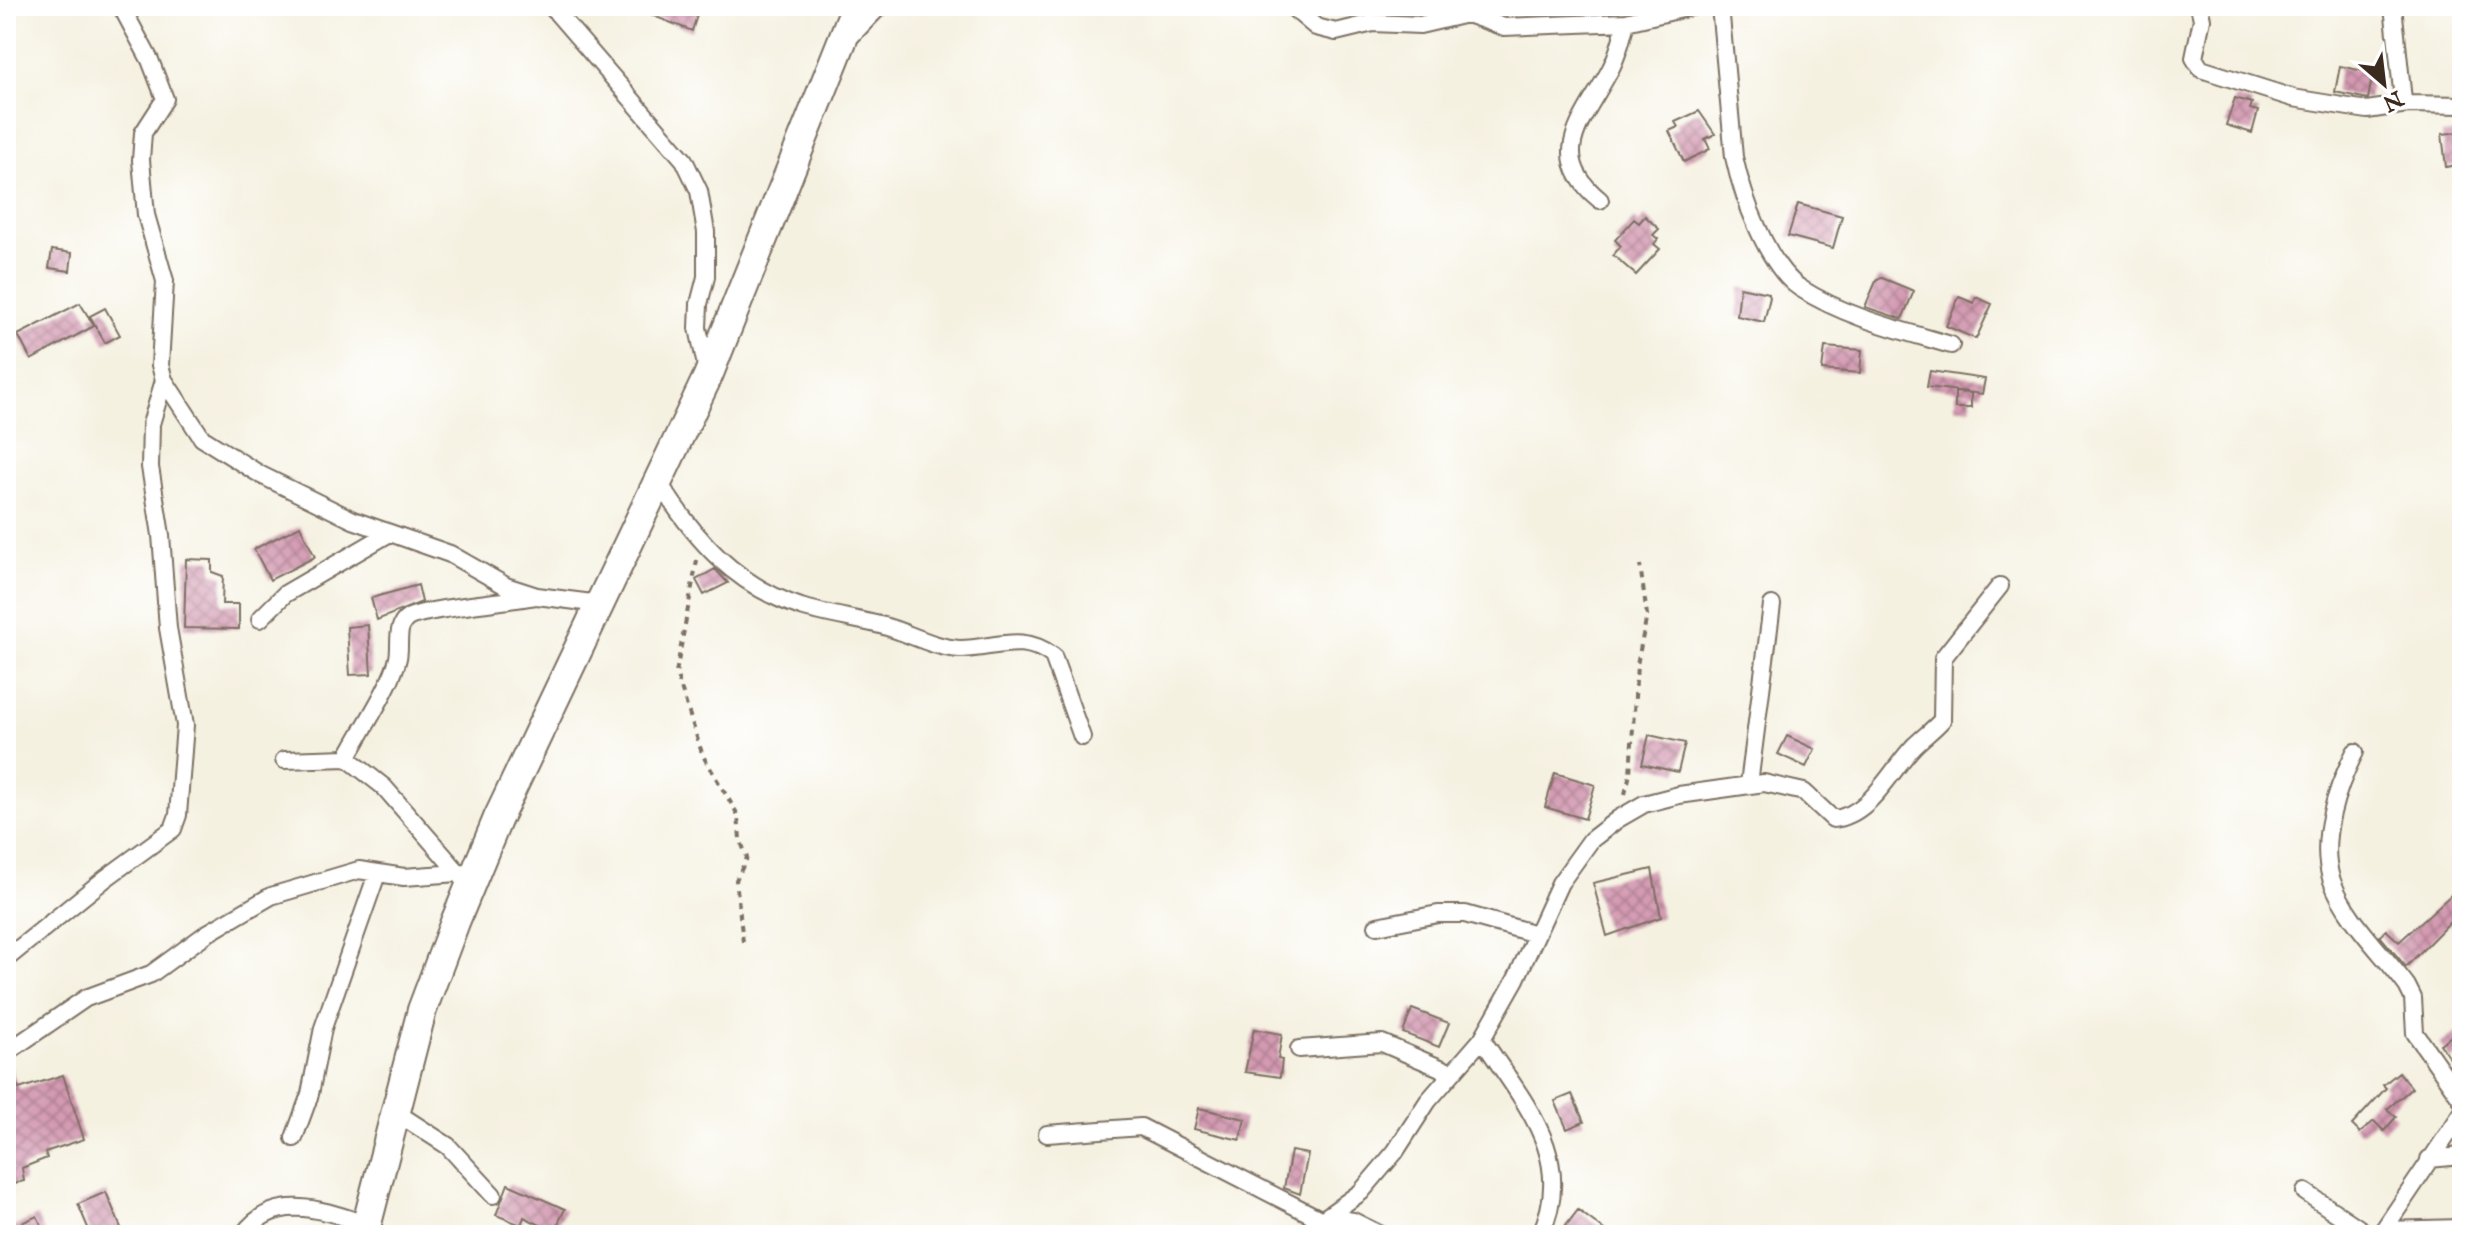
<svg xmlns="http://www.w3.org/2000/svg" width="2468" height="1241" font-family="'IM FELL English',serif">
<style>
.building{fill:url(#building-cross-hatch)}
.lines{fill:none;stroke-linecap:round;stroke-linejoin:round}
.minor-casing{stroke:#7c7062;stroke-width:20}
.trunk-casing{stroke:#7c7062;stroke-width:32}
.path{stroke:#7c7062;stroke-width:4;stroke-dasharray:6 6;stroke-linecap:butt}
.minor{stroke:#fff;stroke-width:16}
.trunk{stroke:#fff;stroke-width:28}
</style>
<defs>
<pattern id="building-cross-hatch" width="8" height="8" patternUnits="userSpaceOnUse" patternTransform="scale(2)"><rect width="8" height="8" fill="#d49ab2"/><path d="M0 0l8 8M0 8l8-8" fill="none" stroke="#ad7e90"/></pattern>
</defs>
<rect width="100%" height="100%" fill="#fff"/>
<filter id="ink" filterUnits="userSpaceOnUse"><feTurbulence type="fractalNoise" baseFrequency=".0125" numOctaves="2"/><feDisplacementMap in="SourceGraphic" scale="16" xChannelSelector="R" yChannelSelector="G"/><feConvolveMatrix kernelMatrix="1 2 1 2 8 2 1 2 1" color-interpolation-filters="sRGB"/></filter>
<filter id="wash" filterUnits="userSpaceOnUse"><feTurbulence type="fractalNoise" baseFrequency=".006" numOctaves="4" result="noise"/><feDisplacementMap in="SourceGraphic" scale="32" xChannelSelector="R" yChannelSelector="G"/><feGaussianBlur stdDeviation="1.8" result="paint"/><feColorMatrix in="noise" values="0 0 0 0 0 0 0 0 0 0 0 0 0 0 0 0 0 1.4 0 .05"/><feComposite in="paint" operator="in"/></filter>
<g filter="url(#wash)">
<rect width="100%" height="100%" fill="#f5f1e1"/>
<g id="blocks">
<!-- building -->
<path class="building" d="M628,6H700L692,31Z
M2340,66L2368,72L2367,77L2372,78L2368,99L2335,92Z
M2235,98L2252,103L2250,109L2258,111L2252,133L2226,125Z
M1699,111L1715,134L1705,139L1710,149L1684,162L1669,131L1678,127L1675,122Z
M2462,132V164L2446,167L2442,134Z
M1798,204L1842,216L1833,248L1788,236Z
M1645,216L1659,229L1653,235L1658,239L1654,244L1660,249L1636,275L1613,255L1621,246L1615,240L1634,219L1639,223Z
M52,250L72,253L70,271L49,268Z
M1882,278L1914,291L1902,319L1865,307L1877,279Z
M1740,287L1768,293L1770,297L1764,322L1737,316Z
M1959,297L1974,303L1976,297L1992,304L1976,339L1946,326Z
M80,303L94,326L31,360L18,335Z
M105,308L120,335L105,343L90,316Z
M1825,347L1862,350L1860,373L1822,370Z
M1930,371L1985,379L1982,394L1927,387Z
M1955,392L1971,393V408H1955Z
M300,526L315,557L270,580L254,549Z
M186,559L212,560V572L223,576L222,604H239V629L184,628Z
M715,569L728,583L704,595L696,580Z
M418,585L422,602L377,620L371,598Z
M368,625L371,674L350,675L347,627Z
M1649,735L1685,743L1678,772L1642,764Z
M1787,736L1815,749L1806,767L1778,754Z
M1555,773L1595,785L1585,819L1545,807Z
M1652,869L1661,917L1607,936L1593,883Z
M2462,885V917L2452,926L2449,923L2406,967L2380,936L2386,930L2399,942Z
M1412,1009L1449,1023L1439,1047L1403,1033Z
M1254,1029L1282,1034L1278,1059L1282,1060L1280,1077L1245,1072Z
M2462,1029V1053L2451,1060L2440,1044Z
M9,1063L19,1089L63,1075L84,1139L45,1152L47,1158L22,1168L24,1181L8,1185Z
M2399,1072L2412,1088L2387,1109L2396,1117L2384,1131L2374,1121L2360,1133L2352,1125L2386,1088L2383,1085Z
M1572,1094L1584,1122L1567,1129L1555,1101Z
M1199,1108L1245,1119L1240,1140L1194,1129Z
M1291,1151L1308,1154L1300,1194L1284,1188Z
M508,1184L565,1209L554,1232L524,1217L521,1225L496,1215Z
M106,1192L124,1235H91L78,1204Z
M1578,1210L1611,1235H1559Z
M37,1216L46,1235H6V1230Z"/>
</g>
</g>
<g filter="url(#ink)">
<use href="#blocks" fill-opacity="0" stroke="#7c7062" stroke-width="2"/>
<g class="lines">
<!-- minor casing -->
<g class="minor-casing">
<path id="minor" d="M121,6L150,60L165,99L143,133L141,160L146,215L165,281L160,365L164,380L202,438L261,475L353,520L450,554L506,586L537,596L600,604
M551,6L684,160L699,191L706,232V277L699,304L698,328L708,375
M1291,6L1316,27L1336,32L1373,23L1420,25L1467,14L1504,27L1626,22L1695,6
M1720,6L1734,157C1742,194 1767,266 1800,288C1845,317 1900,330 1951,345
M2199,6L2202,19L2194,58L2201,69L2293,98L2367,110L2408,104
M2393,6L2403,100L2408,104L2462,105
M852,35L880,6
M1600,200C1544,155 1585,118 1610,70C1618,55 1622,39 1626,22
M658,481C694,538 734,585 801,607C828,615 857,619 884,626C909,633 934,648 960,649C994,649 1022,632 1053,656L1082,737
M260,619L285,594L388,534
M2355,752C2337,787 2318,841 2332,881C2346,920 2383,953 2407,986L2413,998L2415,1033L2462,1100
M347,758C360,733 393,683 398,658C401,645 395,626 408,618C421,609 512,601 536,596
M284,760L347,758L384,787L463,878
M1749,784L1772,605
M1377,926L1438,914H1465L1536,934
M6,959L106,878L173,829L178,815L185,725L168,628L161,535L150,467L151,424L164,380
M1482,1039C1523,1102 1577,1158 1540,1235
M1299,1049L1382,1043L1452,1073
M6,1053L86,998L151,974L206,934L271,896L359,870L404,877L458,873
M394,1111L448,1146L493,1195
M1047,1134L1141,1127L1322,1220
M294,1138L310,1094L323,1028L377,874
M2429,1159L2462,1156
M2305,1192L2369,1235
M1327,1217L1353,1221L1381,1235
M2383,1230L2462,1228
M243,1235C274,1191 323,1210 365,1224
M1301,1235L1361,1192L1395,1152L1428,1101L1482,1039L1516,979L1560,883L1591,840L1618,819L1644,804L1679,795L1764,783L1804,792L1833,819C1870,816 1890,771 1914,746C1923,737 1933,730 1942,720L1943,658L2000,586
M2380,1235L2462,1113"/>
</g>
<!-- trunk casing -->
<g class="trunk-casing">
<path id="trunk" d="M364,1235L422,1010L455,922L498,818L708,376L856,6"/>
</g>
<!-- path -->
<path class="path" d="M697,560L676,673L703,756L738,815L740,839L747,858L736,880L743,942
M1625,794L1630,774L1637,665L1647,615L1640,565"/>
<!-- minor -->
<use href="#minor" class="minor"/>
<!-- trunk -->
<use href="#trunk" class="trunk"/>
</g>
</g>
<!-- margin -->
<rect width="2468" height="1241" fill="none" stroke="#fff" stroke-width="32"/>
<!-- north arrow -->
<g transform="translate(2384 84) rotate(152)" stroke="#ffffff" stroke-width="6" paint-order="stroke">
<path d="M0-6L14 30L0 20L-14 30Z" fill="#3b2a1e"/>
<text y="-12" font-size="22" font-weight="bold" text-anchor="middle" fill="#3b2a1e">N</text>
</g>
</svg>
